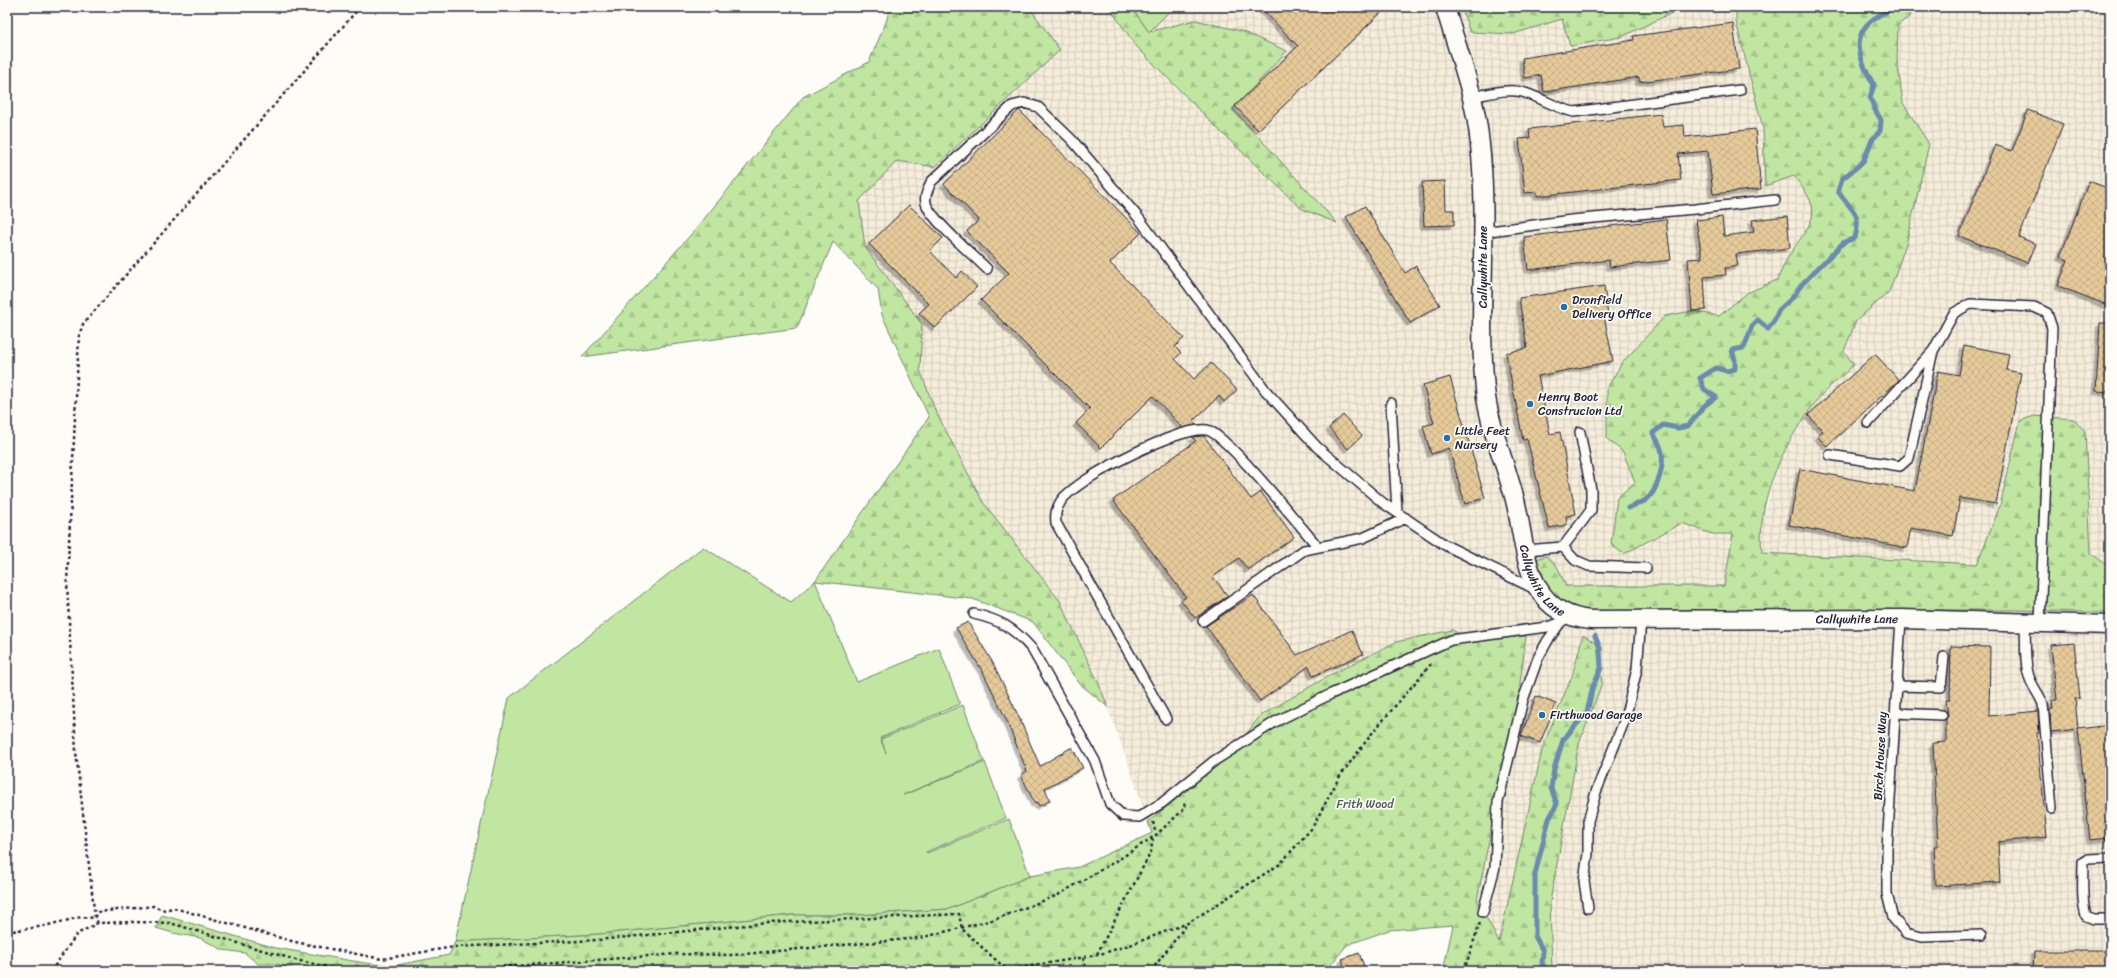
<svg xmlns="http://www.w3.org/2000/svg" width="2117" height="978" font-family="Sriracha,sans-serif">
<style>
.industrial{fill:url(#industrial-grid)}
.green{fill:#c0e6a1;stroke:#71846e}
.forest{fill:url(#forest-firs);stroke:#71846e}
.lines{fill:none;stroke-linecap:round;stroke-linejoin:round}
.stream{stroke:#6b8aae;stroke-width:5}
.building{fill:url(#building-cross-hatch);stroke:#22223b;filter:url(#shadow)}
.lane-casing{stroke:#22223b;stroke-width:12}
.street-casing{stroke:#22223b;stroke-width:21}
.path{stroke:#22223b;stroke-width:2.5;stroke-dasharray:3 3;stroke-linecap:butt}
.lane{stroke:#fdfcf7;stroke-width:9}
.street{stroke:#fdfcf7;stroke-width:18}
.poi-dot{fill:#1f6fb2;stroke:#fdfcf7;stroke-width:1.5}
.labels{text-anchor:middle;stroke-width:3.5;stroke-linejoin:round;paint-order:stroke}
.street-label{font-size:12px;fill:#22223b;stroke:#fdfcf7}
.poi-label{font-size:12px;fill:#22223b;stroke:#fdfcf7;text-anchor:start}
.park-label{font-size:12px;fill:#515d5a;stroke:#fdfcf7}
</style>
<defs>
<pattern id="industrial-grid" width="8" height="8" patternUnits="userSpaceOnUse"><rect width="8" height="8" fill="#f6eddb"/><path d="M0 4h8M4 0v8" fill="none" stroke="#d3cbbd"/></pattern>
<pattern id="forest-firs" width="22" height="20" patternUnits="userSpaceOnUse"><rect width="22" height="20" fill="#c0e6a1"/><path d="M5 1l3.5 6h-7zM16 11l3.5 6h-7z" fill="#a5c58c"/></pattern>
<pattern id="building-cross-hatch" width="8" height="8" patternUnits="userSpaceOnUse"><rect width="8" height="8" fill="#e6ca9a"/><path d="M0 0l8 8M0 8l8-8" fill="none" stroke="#c5ad86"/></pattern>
<filter id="shadow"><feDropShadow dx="-3.5" dy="3.5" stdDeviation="0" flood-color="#0004"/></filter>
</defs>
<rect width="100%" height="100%" fill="#fdfcf7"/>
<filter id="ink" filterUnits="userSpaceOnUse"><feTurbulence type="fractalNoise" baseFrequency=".025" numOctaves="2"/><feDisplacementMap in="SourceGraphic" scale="8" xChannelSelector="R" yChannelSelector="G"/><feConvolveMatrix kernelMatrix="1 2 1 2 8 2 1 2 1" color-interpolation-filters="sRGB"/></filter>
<g filter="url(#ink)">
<!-- industrial -->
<path class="industrial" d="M1029,7H1109L1136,46L1222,133L1302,209L1336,222L1233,109L1286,51L1195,20L1149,32L1174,7H1461L1470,32L1513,34L1562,19L1570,45L1661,20L1685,7H1736V22L1763,128L1765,186L1794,176L1810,197L1814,215L1805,235L1793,248L1777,280L1747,293L1719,316L1692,311L1665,316L1622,363L1607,388V439L1623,452L1635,482L1617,498L1641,546L1683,523L1712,534L1760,533L1777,465L1811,407L1854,365L1844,351L1856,321L1889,292L1929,144L1903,103L1897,60L1898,25L1910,16L1916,7H2110V971H1552L1550,902L1579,744L1602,683L1583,635L1525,828L1499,943L1477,900L1519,691L1526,636L1231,754L1148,822L1122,746L1098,682L1060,601L983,502L935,410L920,370L921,324L865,247L859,201L897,161L1011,94L1059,50Z"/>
<!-- green -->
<path class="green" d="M1131,7H1174L1149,32Z
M703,547L791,602L815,581L857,682L939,648L960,704L880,738L886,753L881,739L963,705L984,761L903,795L985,762L1006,818L926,852L927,853L1009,819L1030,876L949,909L859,915H793L600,934L455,942L509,698Z"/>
<!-- forest -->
<path class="forest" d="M890,7H1029L1060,50L935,167L897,161L859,201L865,247L922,324L920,370L935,410L983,502L1060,601L1098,682L1108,707L1080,684L1033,622L973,599L815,581L929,417L882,315L878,289L833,242L797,328L582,357L695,230L803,97L869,62L886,22Z
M1109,7H1131L1149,32L1195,20L1241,31L1287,51L1233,109L1337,223L1302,209L1222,133L1136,46Z
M1461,7H1685L1621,37L1570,46L1562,19L1513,34L1470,32Z
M1736,7H1916L1910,16L1898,25L1897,60L1903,103L1929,144L1906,244L1889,292L1856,321L1844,351L1854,365C1840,378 1822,392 1811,408C1782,448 1756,502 1762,553L1977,564L2000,506L2020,421L2034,416L2074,419L2085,431L2091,553L2105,564H2110V613L2017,610H1661L1588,612L1566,607L1543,592L1533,560L1546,556L1557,566L1566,586H1724L1733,534H1712L1682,523L1624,554L1611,545L1617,498L1635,482L1623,452L1607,439V388L1622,363L1665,316L1692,311L1719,316L1747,293L1777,280C1782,270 1787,257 1794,248C1818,214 1820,210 1794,176L1765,186L1763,128L1736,22Z
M1452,630L1474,641L1526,636L1519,691L1477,900L1499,942L1543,746L1572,676L1583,635L1597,644L1602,683L1579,744L1550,902L1552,971H1443L1453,925L1389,930L1347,945L1326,971H696L669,965L621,970L570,971H300L277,964H258L245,953L223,950L200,938L173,933L156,928L162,915L276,948L365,963L392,966L449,955L455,942L600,934L793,915H859L949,909L1030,876L1079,867L1152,833L1148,822L1231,754L1260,716L1332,674L1396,642Z"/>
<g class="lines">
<!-- stream -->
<path class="stream" d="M1628,508C1634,505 1641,503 1646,500C1657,492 1664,466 1662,453C1661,445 1657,440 1653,433L1663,425L1678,428L1688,426L1704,406L1716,397L1704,389L1700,378L1716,368L1727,371L1735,369V360L1732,350L1744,348L1752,326L1758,320L1768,329L1774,321L1779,310L1792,298L1802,284L1844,242L1855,238C1862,211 1852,212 1838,191L1842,179L1863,162L1872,140L1880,131L1881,120L1874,108L1870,97L1874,85C1855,54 1849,27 1888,11V7
M1544,971L1542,963L1543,951L1535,936V874L1549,819L1557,804L1551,788L1554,769L1563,740L1587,712L1593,686L1601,668L1600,648L1595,636"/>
</g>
<!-- building -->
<path class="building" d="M1260,7H1387L1258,130L1235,106L1298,46Z
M1733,23L1739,69L1639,82V77L1544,92L1541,75L1525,78L1522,58L1634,40L1633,36Z
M1019,110L1141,233L1110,263L1184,338L1175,347L1181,353L1175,359L1194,379L1211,363L1237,390L1224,402L1219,396L1193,421L1196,425L1183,428L1153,396L1101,448L1076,423L1090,409L981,300L1009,273L967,231L979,220L944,184Z
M2028,110L2063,124L2019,237L2036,244L2028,263L1959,236L1995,145L2012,151Z
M1661,114L1663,127L1684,125L1685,137L1755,129L1761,189L1713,194L1708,151L1678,154L1681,180L1537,196V192L1525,193L1519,139L1530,138L1529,129Z
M1445,181L1446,210H1454V225L1424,226L1422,182Z
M2089,181L2110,189V306L2058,286L2068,260L2060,257Z
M909,205L943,238L930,251L956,278L962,271L977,287L935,328L919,313L929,304L869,244Z
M1365,206L1405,273L1416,266L1440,305L1410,323L1346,217Z
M1787,216L1790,248L1736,254L1738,266L1725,268L1726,275L1704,277L1706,310L1692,311L1688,259L1702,258L1696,220L1722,217L1724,236L1754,232L1752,220Z
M1666,219L1671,260L1610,267L1609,260L1528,270L1524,237Z
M1604,286L1608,316H1604L1613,361L1538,376L1550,434L1560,432L1576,514L1566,516L1567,525L1549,528L1527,439L1523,440L1506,353L1527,348L1519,298Z
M2100,323H2110V392L2096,391Z
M1964,345L2009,354L2006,370L2021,373L1996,504L1960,498L1953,536L1911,528L1907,548L1789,525L1800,469L1915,491L1938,371L1959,375Z
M1875,354L1899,380L1827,446L1817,436L1823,431L1808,415Z
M1450,377L1485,498L1465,504L1449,448L1431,454L1423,426L1434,423L1423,385Z
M1343,415L1362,436L1348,449L1329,428Z
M1204,436L1251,499L1261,492L1294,537L1248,570L1239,558L1213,577L1228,596L1195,618L1181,600L1186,597L1113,500L1196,441L1192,437Z
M1253,595L1297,655L1352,630L1363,654L1313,676L1309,666L1260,701L1206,626Z
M968,622L993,663L1017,713L1040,766L1072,747L1083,768L1045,788L1050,801L1039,806L1037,802L1035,804L1021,775L1027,771L1005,717L983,672L956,628Z
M2074,643L2080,698L2075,699L2078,729L2051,732L2050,710L2053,709L2052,700H2057L2051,645Z
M1951,646L1990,647L1989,716L2038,711L2039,733H2037L2047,837L1998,842L2000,882L1936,886L1934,846H1938L1933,743L1946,742V719L1948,715L1946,700H1950Z
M1536,696L1556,704L1540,743L1521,736Z
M2110,725V838L2090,840L2078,729Z
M2034,951H2110V971H2033Z
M1359,953L1366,971H1346L1342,959Z"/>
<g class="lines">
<!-- lane casing -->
<g class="lane-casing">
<path id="lane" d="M1472,97C1488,94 1507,88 1522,92C1540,97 1556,108 1574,112L1740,90
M1483,232L1571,220L1695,209L1775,200
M987,269C973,255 934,222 927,206C923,198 928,190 931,182L1012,106L1024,103L1038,107L1072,140L1138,217L1266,391L1317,447L1383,503L1445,545L1537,590
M1391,403L1397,512
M1868,423L1932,352
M1830,455L1900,466L1909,458L1933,351L1954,313L1970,304L2034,307L2047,313L2052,328L2040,623
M1563,547L1591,510V490L1580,432
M1525,550L1563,547L1575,560L1589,566L1646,568
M974,614C1000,620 1014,628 1032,649L1095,761L1110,804L1123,816L1139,817L1162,803L1214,761L1275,722L1331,694L1451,640L1547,627L1560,623L1569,616
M1901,619L1887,849V894L1893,918L1906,933L1922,937L1982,935
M1203,621L1304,550L1363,538L1406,518
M2025,622C2026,638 2024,658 2028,673C2031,686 2039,693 2043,704L2052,809
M1897,686L1941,687L1944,657
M1895,713L1942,715
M1166,719L1056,523C1055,514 1056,509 1061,501C1077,478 1181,425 1207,430C1226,434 1301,527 1318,547
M2110,858L2088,859L2083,862C2083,879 2081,900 2086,916L2094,919H2110
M1588,908L1584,881L1588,854V821L1596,792L1625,719L1637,669L1641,620
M1483,912L1495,867L1498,802L1523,700L1538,658L1548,640L1560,623"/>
</g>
<!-- street casing -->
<g class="street-casing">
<g id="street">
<path id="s1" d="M1445,7C1458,52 1476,97 1480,145C1489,226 1477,308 1485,389C1489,428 1507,466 1516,504C1527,554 1526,614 1591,620L1901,619L2110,625"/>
</g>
</g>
<!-- path -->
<path class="path" d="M1153,822L1156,835
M98,923L95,918L98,912L154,906L162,910L174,908L295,942L382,959L454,947L598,940L767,923L959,914L962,929L1007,970
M7,932L44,926L81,917L95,918L76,752L67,583L79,336L83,324L360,7
M1097,954L1151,852L1153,837
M1083,958L1087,971
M51,971L77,934L98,923L133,922L170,923L296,960L345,971
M448,971L677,954L733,955L920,938L996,919L1058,895L1121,858L1156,835L1184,809L1185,801
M1001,971L1097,955L1130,945L1188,923L1280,864L1312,828L1340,776L1373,732L1431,664
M1151,971L1187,924
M1464,971L1480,922"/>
<!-- lane -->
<use href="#lane" class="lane"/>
<!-- street -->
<use href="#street" class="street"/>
</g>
</g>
<!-- markers -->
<g class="poi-dot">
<circle cx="1564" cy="307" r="4"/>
<circle cx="1530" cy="404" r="4"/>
<circle cx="1447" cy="438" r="4"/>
<circle cx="1542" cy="715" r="4"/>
</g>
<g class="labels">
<!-- street labels -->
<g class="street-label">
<text transform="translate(1483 267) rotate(-90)" y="4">Callywhite Lane</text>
<text dy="4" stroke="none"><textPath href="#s1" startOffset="589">Callywhite Lane</textPath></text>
<text dy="4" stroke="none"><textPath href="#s1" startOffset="924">Callywhite Lane</textPath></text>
<text transform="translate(1880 756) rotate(-87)" y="4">Birch House Way</text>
</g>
<!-- poi labels -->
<g class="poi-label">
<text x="1572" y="304">Dronfield<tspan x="1572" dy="14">Delivery Office</tspan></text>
<text x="1538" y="401">Henry Boot<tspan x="1538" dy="14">Construcion Ltd</tspan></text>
<text x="1455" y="435">Little Feet<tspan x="1455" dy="14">Nursery</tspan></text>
<text x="1550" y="719">Firthwood Garage</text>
</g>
<!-- park labels -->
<g class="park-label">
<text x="1365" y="808">Frith Wood</text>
</g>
</g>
<!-- margin -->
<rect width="2117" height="978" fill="none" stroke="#fdfcf7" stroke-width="24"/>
<rect x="12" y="12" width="2093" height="954" fill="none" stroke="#22223b" stroke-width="1.5" filter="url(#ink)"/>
</svg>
